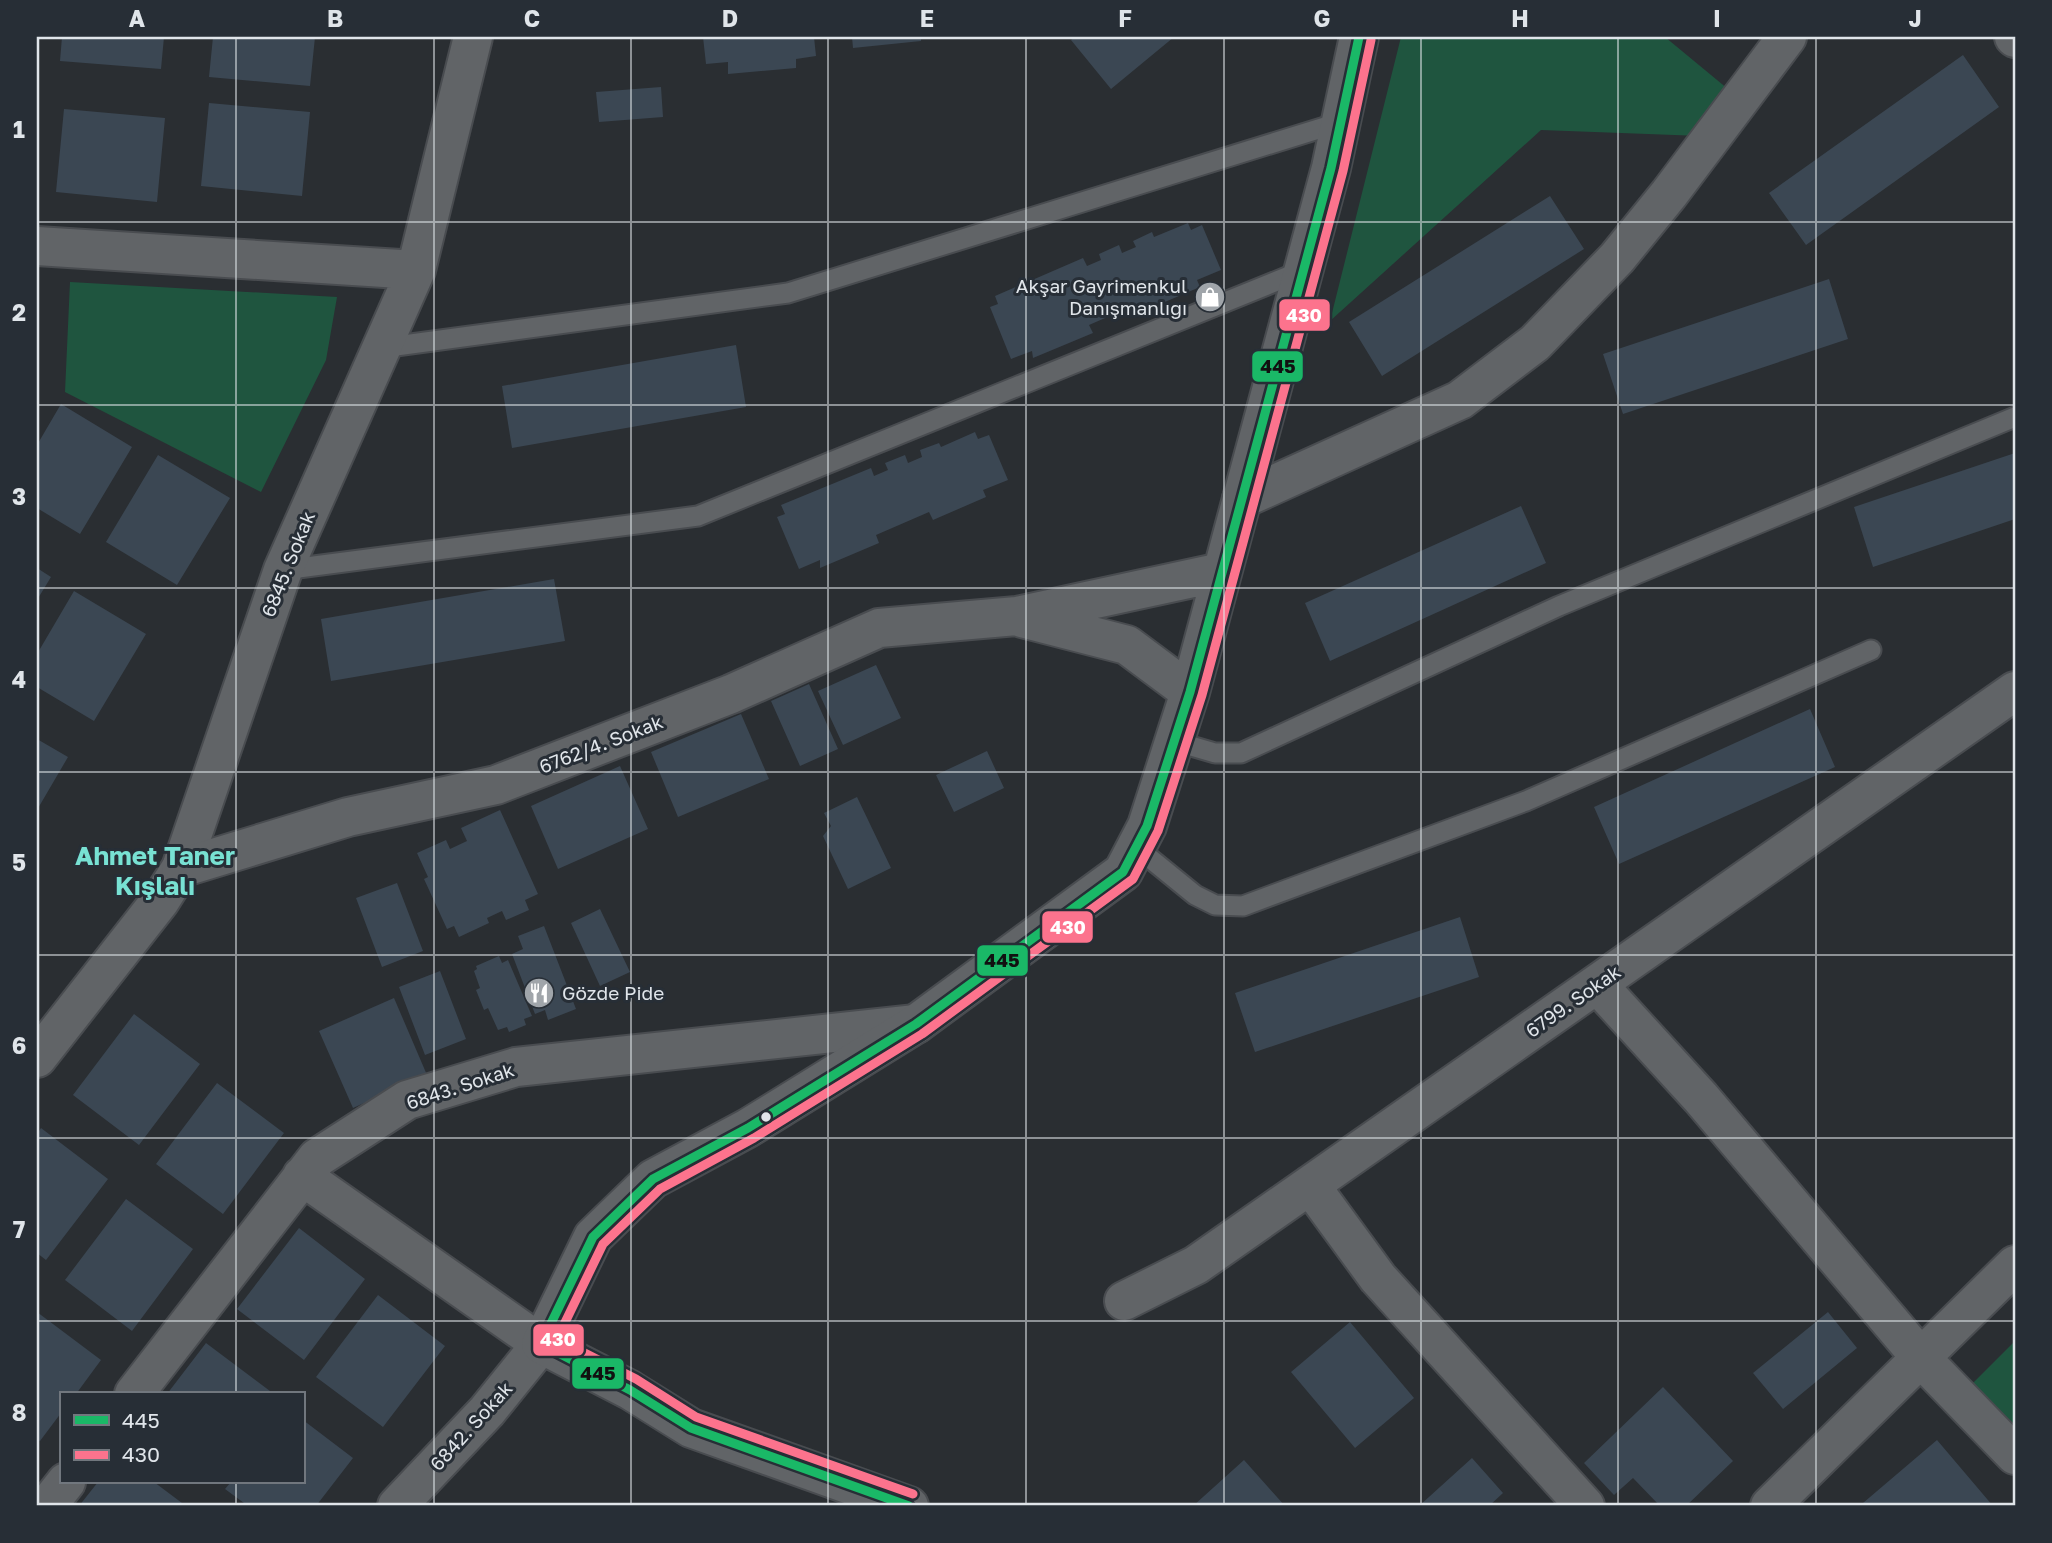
<svg xmlns="http://www.w3.org/2000/svg" width="2052" height="1543" font-family="'Golos Text',sans-serif">
<style>
.green{fill:#1f553f}
.building{fill:#3b4753}
.lines{fill:none;stroke-linecap:round;stroke-linejoin:round}
.lane-casing{stroke:#494c50;stroke-width:23}
.street-casing{stroke:#494c50;stroke-width:42}
.secondary-casing{stroke:#494c50;stroke-width:42}
.lane{stroke:#616467;stroke-width:19}
.street{stroke:#616467;stroke-width:38}
.secondary{stroke:#616467;stroke-width:38}
.bus-1-casing{stroke:#272e36;stroke-width:14}
.bus-2-casing{stroke:#272e36;stroke-width:14}
.bus-1{stroke:#1ab867;stroke-width:9}
.bus-2{stroke:#fc738d;stroke-width:9}
.grid{fill:none;stroke:#e0e5ea;stroke-width:2;stroke-opacity:0.55}
.bus-dot{fill:#e0e5ea;stroke:#272e36;stroke-width:2.5}
.labels{text-anchor:middle;stroke-width:6;stroke-linejoin:round;paint-order:stroke}
.poi-label{font-size:19px;fill:#e0e5ea;stroke:#272e36;text-anchor:end}
.street-label{font-size:19px;fill:#e0e5ea;stroke:#272e36}
.district-label{font-size:26px;font-weight:bold;fill:#78e1d3;stroke:#272e36}
.line-badge{stroke:#272e36;stroke-width:2.5}
.badge-label{font-size:19px;text-anchor:middle;font-weight:bold;fill:#fff}
.pale-badge-label{font-size:19px;text-anchor:middle;font-weight:bold;fill:#111}
.neatline{fill:none;stroke:#e0e5ea;stroke-width:2.5}
.grid-label{font-size:23px;text-anchor:middle;font-weight:bold;fill:#e0e5ea}
</style>
<rect width="100%" height="100%" fill="#2a2e32"/>
<!-- green -->
<path class="green" d="M1401,37H1665L1734,94L1701,136L1541,130L1330,321Z
M70,282L337,297L326,360L261,492L65,392Z
M2015,1341V1425L1972,1384Z"/>
<!-- building -->
<path class="building" d="M62,37H164L161,69L60,61Z
M213,37H315L310,86L209,77Z
M703,37H814L816,56L796,59V68L728,74V62L706,64Z
M852,37H921V41L853,48Z
M1075,37H1174L1111,89L1071,40Z
M1963,55L1999,107L1806,245L1769,193Z
M661,87L663,117L599,122L596,92Z
M209,103L310,112L302,196L201,186Z
M64,109L165,118L157,202L56,192Z
M1550,196L1584,249L1382,376L1349,322Z
M1188,223L1191,230L1202,225L1221,270L1197,280L1200,287L1146,310L1142,302L1089,325L1093,333L1033,358L1032,351L1011,359L990,307L998,304L995,296L1083,258L1087,266L1101,260L1099,254L1119,245L1122,253L1136,247L1133,241L1152,232L1154,237Z
M1829,279L1848,339L1623,414L1603,354Z
M736,345L746,407L512,448L502,386Z
M61,404L132,447L80,534L37,508V445Z
M975,432L978,439L989,435L1008,480L983,490L986,497L933,520L929,512L876,535L879,543L820,568V560L799,569L777,517L785,514L781,505L871,468L874,476L888,470L885,463L905,455L908,463L922,457L920,450L939,443L941,447Z
M2015,453V519L1873,567L1854,507Z
M158,455L230,498L177,585L106,542Z
M1521,506L1546,563L1330,661L1305,603Z
M37,568L51,577L37,600Z
M554,579L565,641L331,681L321,619Z
M74,591L146,634L94,721L37,687V654Z
M876,665L901,718L843,745L818,691Z
M809,684L838,749L800,766L771,701Z
M1810,709L1835,767L1619,864L1594,807Z
M741,714L769,779L678,817L651,752Z
M37,739L68,757L37,810Z
M987,751L1004,788L954,812L936,775Z
M620,766L648,829L558,869L531,806Z
M857,797L891,868L848,889L823,836L831,826L824,813Z
M500,810L538,894L525,900L529,910L506,920L502,911L487,918L489,923L459,937L454,926L447,929L424,879L428,877L417,853L446,840L450,849L467,841L461,828Z
M397,883L423,951L382,967L356,898Z
M600,909L630,972L600,986L571,923Z
M1460,917L1479,977L1255,1052L1235,993Z
M544,926L576,1009L548,1020L545,1010L535,1014L512,954L523,949L518,936Z
M499,956L502,963L508,960L532,1016L524,1019L526,1025L509,1032L507,1027L498,1030L488,1008L484,1010L476,990L480,988L474,971L477,969L476,966Z
M440,971L466,1039L425,1055L399,987Z
M394,998L427,1075L353,1108L319,1031Z
M134,1014L200,1064L139,1145L73,1095Z
M217,1083L284,1133L223,1214L156,1164Z
M41,1128L108,1179L46,1260L37,1253V1134Z
M126,1199L193,1249L132,1331L65,1280Z
M299,1228L365,1279L304,1360L237,1309Z
M378,1295L445,1346L383,1427L316,1377Z
M37,1312L101,1360L76,1394H61V1413L40,1441L37,1439Z
M1828,1312L1857,1348L1783,1409L1753,1373Z
M1350,1322L1414,1398L1355,1448L1291,1372Z
M206,1343L274,1394H167Z
M1663,1387L1733,1461L1686,1506H1660L1633,1478L1614,1495L1584,1463Z
M303,1420L353,1458L316,1506H248L225,1489L231,1482H303Z
M1937,1440L1993,1506H1866L1863,1503Z
M1472,1458L1503,1493L1489,1506H1419Z
M1244,1460L1285,1506H1193Z
M98,1482H154L186,1506H79Z"/>
<g class="lines">
<!-- lane casing -->
<g class="lane-casing">
<path id="lane" d="M381,348L788,293L1341,122
M283,570L698,516L1304,270
M1174,741L1215,753H1241L1559,606L2015,417
M1136,847L1195,895L1215,905L1243,906L1526,801L1871,650"/>
</g>
<!-- street casing -->
<g class="street-casing">
<path id="street" d="M2014,37L2015,38
M37,246L416,270
M1242,499L1460,400L1535,343L1617,258L1669,194L1787,37
M1597,984L1701,1098L1921,1358L2015,1455
M37,1058L160,901L181,868L283,570L416,270L473,37
M302,1176L541,1344L487,1411L397,1506
M1310,1185L1378,1278L1585,1506
M1124,1301L1196,1265L2015,691
M134,1394L317,1158L407,1100L516,1067L916,1024
M47,1506L66,1482
M1770,1506L2015,1265"/>
</g>
<!-- secondary casing -->
<g class="secondary-casing">
<path id="secondary" d="M1022,618L1127,645L1190,692
M181,868L348,817L496,785L731,694L879,628L1017,616L1221,572
M909,1506L691,1428L630,1390L541,1344L593,1237L653,1179L748,1128L916,1024L1123,872L1147,826L1190,692L1331,168L1359,37"/>
</g>
<!-- lane -->
<use href="#lane" class="lane"/>
<!-- street -->
<use href="#street" class="street"/>
<!-- secondary -->
<use href="#secondary" class="secondary"/>
<!-- bus-1 casing -->
<g class="bus-1-casing">
<path id="bus-1" d="M909,1506L691,1428L630,1390L541,1344L593,1237L653,1179L748,1128L916,1024L1123,872L1147,826L1190,692L1331,168L1359,37"/>
</g>
<!-- bus-2 casing -->
<g class="bus-2-casing">
<path id="bus-2" d="M913,1494L696,1417L636,1379L557,1339L603,1244L660,1189L754,1138L922,1034L1133,879L1158,831L1202,695L1343,171L1371,40"/>
</g>
<!-- bus-1 -->
<use href="#bus-1" class="bus-1"/>
<!-- bus-2 -->
<use href="#bus-2" class="bus-2"/>
</g>
<!-- grid -->
<path class="grid" d="M236,37V1394M434,37V1506M631,37V1506M828,37V1506M1026,37V1506M1224,37V1506M1421,37V1506M1618,37V1506M1816,37V1506M37,222H2015M37,405H2015M37,588H2015M37,772H2015M37,955H2015M37,1138H2015M37,1321H2015M236,1482V1506"/>
<!-- icons -->
<defs>
<g id="shop-disc" transform="scale(1.575)"><circle r="9.5" fill="#a0a5aa" stroke="#272e36"/><path d="M-5-2.5h2.3a2.7 3.5 0 0 1 5.4 0H5L5.5 6h-11ZM-1.5-2.5h3a1.5 2.3 0 0 0-3 0Z" fill="#fff"/></g>
<g id="restaurant-disc" transform="scale(1.575)"><circle r="9.5" fill="#a0a5aa" stroke="#272e36"/><path d="M-5-6h1v4h1v-4h1v4h1v-4h1v5L-1.5 .5V6h-2V.5L-5-1ZM5-6V6H3V1.5H1.5Q1.5-4 5-6Z" fill="#fff"/></g>
</defs>
<g fill-rule="evenodd">
<use href="#shop-disc" x="1210" y="297"/>
<use href="#restaurant-disc" x="539" y="993"/>
</g>
<!-- markers -->
<circle class="bus-dot" cx="766" cy="1117" r="6"/>
<g class="labels">
<!-- poi labels -->
<g class="poi-label">
<text x="1187" y="293">Akşar Gayrimenkul<tspan x="1187" dy="22">Danışmanlığı</tspan></text>
<text x="562" y="1000" text-anchor="start">Gözde Pide</text>
</g>
<!-- street labels -->
<g class="street-label">
<text transform="translate(288 564) rotate(-68)" y="7">6845. Sokak</text>
<text transform="translate(601 744) rotate(-21)" y="7">6762/4. Sokak</text>
<text transform="translate(1573 1001) rotate(-35)" y="7">6799. Sokak</text>
<text transform="translate(460 1086) rotate(-18)" y="7">6843. Sokak</text>
<text transform="translate(471 1426) rotate(-48)" y="7">6842. Sokak</text>
</g>
<!-- district labels -->
<g class="district-label">
<text x="155" y="865">Ahmet Taner<tspan x="155" dy="30">Kışlalı</tspan></text>
</g>
</g>
<g class="line-badge">
<rect x="1278" y="298" width="53" height="34" rx="7" fill="#fc738d"/>
<rect x="1251" y="350" width="53" height="33" rx="7" fill="#1ab867"/>
<rect x="1041" y="910" width="53" height="34" rx="7" fill="#fc738d"/>
<rect x="976" y="944" width="53" height="33" rx="7" fill="#1ab867"/>
<rect x="532" y="1323" width="53" height="34" rx="7" fill="#fc738d"/>
<rect x="571" y="1357" width="54" height="33" rx="7" fill="#1ab867"/>
</g>
<g class="badge-label">
<text x="1304" y="322">430</text>
<text x="1068" y="934">430</text>
<text x="558" y="1346">430</text>
</g>
<g class="pale-badge-label">
<text x="1278" y="373">445</text>
<text x="1002" y="967">445</text>
<text x="598" y="1380">445</text>
</g>
<!-- border -->
<rect width="2052" height="1543" fill="none" stroke="#272e36" stroke-width="77"/>
<!-- legend -->
<rect x="60" y="1392" width="245" height="91" fill="#272e36" stroke="#71777e" stroke-width="2"/>
<rect x="74" y="1415" width="35" height="10" fill="#1ab867" stroke="#71777e" stroke-width="2"/>
<text x="122" y="1428" font-size="21" fill="#e0e5ea">445</text>
<rect x="74" y="1450" width="35" height="10" fill="#fc738d" stroke="#71777e" stroke-width="2"/>
<text x="122" y="1462" font-size="21" fill="#e0e5ea">430</text>
<rect x="38" y="38" width="1976" height="1466" class="neatline"/>
<g class="grid-label">
<text x="137" y="27">A</text>
<text x="335" y="27">B</text>
<text x="532" y="27">C</text>
<text x="730" y="27">D</text>
<text x="927" y="27">E</text>
<text x="1125" y="27">F</text>
<text x="1322" y="27">G</text>
<text x="1520" y="27">H</text>
<text x="1717" y="27">I</text>
<text x="1915" y="27">J</text>
<text x="19" y="138">1</text>
<text x="19" y="321">2</text>
<text x="19" y="505">3</text>
<text x="19" y="688">4</text>
<text x="19" y="871">5</text>
<text x="19" y="1054">6</text>
<text x="19" y="1238">7</text>
<text x="19" y="1421">8</text>
</g>
</svg>
